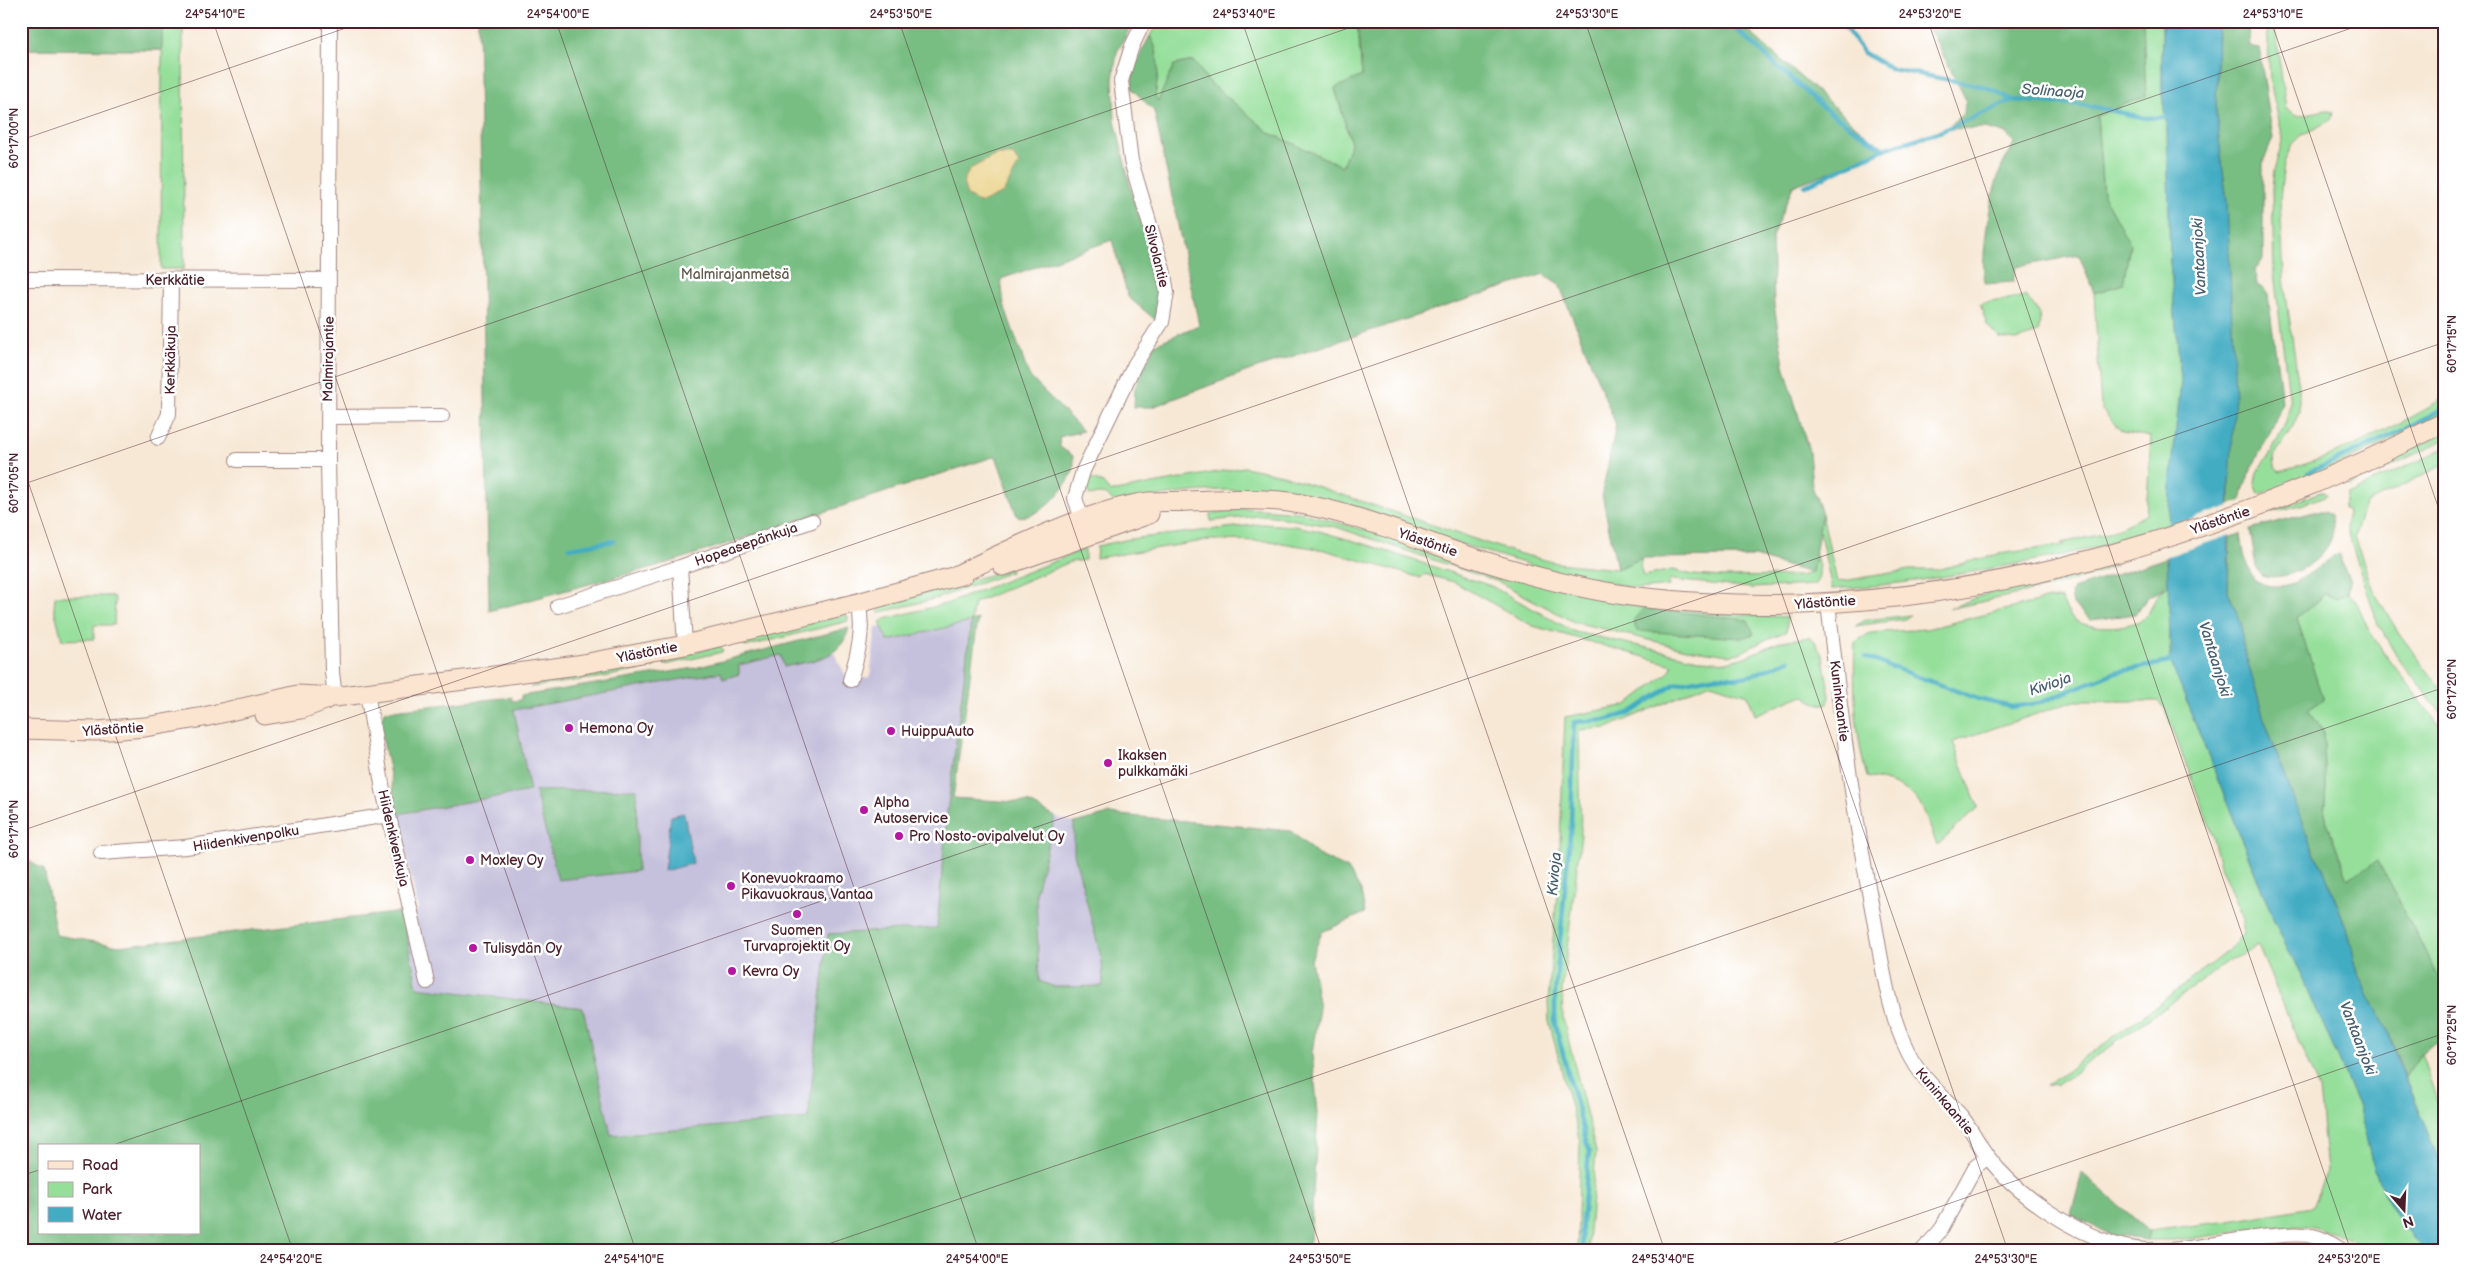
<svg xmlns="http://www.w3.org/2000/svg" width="2466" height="1272" font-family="'Balsamiq Sans',sans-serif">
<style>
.industrial{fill:#c5c0db}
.green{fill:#96df9b;stroke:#707f63}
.forest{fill:#78be83;stroke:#616e57;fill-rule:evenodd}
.sand{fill:#eeda9e;stroke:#9c7c64}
.water{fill:#43acc3;stroke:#466677}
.pier{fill:#f7e8d5}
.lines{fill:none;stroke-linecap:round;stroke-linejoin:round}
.stream{stroke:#43acc3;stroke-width:4.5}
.street-casing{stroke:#a08480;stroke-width:16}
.secondary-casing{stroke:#a08480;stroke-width:21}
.street{stroke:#fff;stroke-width:14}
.secondary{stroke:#fce5d0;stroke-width:19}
.ticks{fill:none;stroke:#4a1f2b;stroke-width:1;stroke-opacity:0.45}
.poi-dot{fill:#b5179e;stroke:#fff;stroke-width:2}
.labels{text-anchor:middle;stroke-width:5;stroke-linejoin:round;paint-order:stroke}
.street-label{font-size:14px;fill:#4a1f2b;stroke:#fff}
.park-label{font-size:14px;fill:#61594d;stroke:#fff}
.poi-label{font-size:14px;fill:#4a1f2b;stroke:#fff;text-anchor:start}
.water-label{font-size:15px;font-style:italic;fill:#475e6f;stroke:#fff}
.neatline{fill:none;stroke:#4a1f2b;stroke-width:2}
.ticks-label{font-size:12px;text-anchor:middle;fill:#4a1f2b}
</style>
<rect width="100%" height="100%" fill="#fff"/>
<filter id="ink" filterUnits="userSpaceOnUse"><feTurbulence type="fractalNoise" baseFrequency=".02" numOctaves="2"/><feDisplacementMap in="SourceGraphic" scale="10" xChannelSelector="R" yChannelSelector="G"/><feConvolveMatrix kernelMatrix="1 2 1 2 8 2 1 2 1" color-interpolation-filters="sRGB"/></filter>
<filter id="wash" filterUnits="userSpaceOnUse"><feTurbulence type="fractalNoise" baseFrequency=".0096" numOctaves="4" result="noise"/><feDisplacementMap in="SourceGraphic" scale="20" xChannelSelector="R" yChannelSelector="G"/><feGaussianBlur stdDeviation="1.12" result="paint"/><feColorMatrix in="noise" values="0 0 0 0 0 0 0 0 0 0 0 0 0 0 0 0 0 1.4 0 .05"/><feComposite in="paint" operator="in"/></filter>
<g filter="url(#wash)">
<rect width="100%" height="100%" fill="#f7e8d5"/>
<!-- industrial -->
<path class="industrial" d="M974,603L947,814L937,928L828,934L808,1119L611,1135L583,1008L417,987L402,912L418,910L398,814L530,791L514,710L721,672L723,679L739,665L781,655L784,667L834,653L848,680L870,677L876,628Z
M1055,817L1074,823V853L1102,961L1103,986L1055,987L1039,981L1036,891Z"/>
<!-- green -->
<path class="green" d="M21,21H183L184,269H161L162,50L21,49Z
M1158,21H1354L1358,31L1362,76L1335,89L1351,143L1342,166L1270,133L1210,83L1193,61L1174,65L1158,101L1155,97C1158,77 1161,53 1150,36Z
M2143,21H2162V95L2167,128L2170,262L2181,380L2169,525C2117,545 2064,555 2010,565C1951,576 1892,586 1832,589L1819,529L1822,514L1837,582L1909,570H1936L1999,554L2064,545L2061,543L2108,533L2146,515L2151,437L2122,432L2101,409L2094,293L2123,284L2130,245L2103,195L2097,116L2145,96Z
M2267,21H2274L2286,109L2297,116L2326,110L2333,112L2331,120L2302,135L2291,146L2284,163L2280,199L2284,279L2299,387V412L2293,426L2274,455L2275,467L2279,472C2338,456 2393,429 2445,397V412C2385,443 2324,475 2259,494L2255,483L2257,472L2268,458L2286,422L2290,404L2274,273L2272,188L2274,171L2283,138L2270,82Z
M2025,296C2037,308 2043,316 2038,333L2016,340L1999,338L1987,325L1980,304Z
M2445,433V440L2348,486L2352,478Z
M2445,448V469L2441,466L2365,504L2355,536L2372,588L2398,632L2445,694V719L2397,657L2378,624L2346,527L2347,510L2343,508L2348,494Z
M1244,467L1283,475L1513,552L1557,563L1617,569L1642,558L1640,566L1643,576L1673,570L1693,575L1723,577L1799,576L1812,573L1815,551C1818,563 1823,576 1814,585L1751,588L1672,580L1669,581V586L1639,589L1558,573L1294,495C1232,485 1177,491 1116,505C1109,494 1102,492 1090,496L1084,484L1086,477L1103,483L1110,492Z
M2320,492H2325L2327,495L2301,505L2268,513Z
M1243,508L1300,512L1638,606L1726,614L1787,617V629L1785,632L1767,639L1740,653L1729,655L1687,649L1574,622L1499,582L1336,527L1267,515L1211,521L1210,514Z
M1262,524L1294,526L1315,530L1368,545L1491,586L1575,632L1703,660L1726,662L1742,658L1782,641L1810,637L1815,641L1823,657L1830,697L1828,703C1818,707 1811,700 1803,695L1755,715L1748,695L1711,683L1607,728L1579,730L1581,835L1562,990L1563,1018L1596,1152L1588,1242L1590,1251H1577L1580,1142L1549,1021L1548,1002L1559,868L1565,717L1627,705L1668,673L1673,665L1533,626L1454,582L1424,574L1421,578L1325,550L1270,541L1210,540L1096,558L1097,546L1130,539Z
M1085,549V560L1070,562L974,603L971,622L888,641L880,622L885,619L949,603Z
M2117,564L2087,577L2046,588L1948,609L1988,593Z
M1010,569L1011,572L938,598L878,613L883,605Z
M2169,585L2170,653L2185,698L2275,923L2305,983L2358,1104L2371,1158L2400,1221L2425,1251H2362L2354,1242L2314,1226L2269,1227L2182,1240H2147L2149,1231L2230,1221L2312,1207L2327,1171L2319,1089L2258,946L2226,963L2056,1086L2055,1084L2046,1086L2166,999L2231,948L2243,933V919L2221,869L2210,827L2165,709L2158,701H2075L1953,742L1978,807L1937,846C1921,800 1918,787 1867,777C1855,735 1853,686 1855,642L1870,633L1926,629L2049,599H2061C2064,605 2068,614 2073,619C2087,630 2130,629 2144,618C2155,608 2151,596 2169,585Z
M2348,592L2357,603L2369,630L2381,649L2445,733V977L2436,973L2378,861L2348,879L2324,814L2326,787L2323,730L2308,710L2297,618L2325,594L2337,599Z
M55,596H112L115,598L114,625H94V639L62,640L54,608Z
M844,615L848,617V621L745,647L742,642V639Z
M1910,615L1905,619L1855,626L1866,620Z
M720,646L723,650L722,652L665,665L663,661Z
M654,663V667L603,677L530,687L564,675Z
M2421,1053L2445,1126V1175L2405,1077Z"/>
<!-- forest -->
<path class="forest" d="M21,21H162V50L21,49Z
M478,21H1134L1117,52L1113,80L1115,120L1133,198L1156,268L1157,321L1128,297L1112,240L1001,279L1004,305L1029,376L1083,431L1059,437L1060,447L1073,456C1074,463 1075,469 1071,475C1063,492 1038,521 1017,516L996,456L668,563L489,611Z
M1354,21H1737L1882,149L1868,157L1793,186L1772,237L1774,305L1784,365L1809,452L1812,486L1822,514L1812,573L1754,557L1642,558L1617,569L1602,494L1616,425L1559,284L1544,274L1251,370L1152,407H1134L1135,388L1155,344L1199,325L1154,111L1132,89L1133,68L1150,36C1161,53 1158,77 1155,97L1158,101L1174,65L1193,61L1210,83L1270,133L1342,166L1351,143L1335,88L1362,76L1358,31Z
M1923,21H2143L2146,96L2097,116L2103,195L2130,244L2123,284L2094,293L2079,255L2016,267L2013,282L1985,284C1980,258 1990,197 2000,171C2003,162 2010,153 2014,144L2007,134L1985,128L1945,129L1963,114L1966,100L1934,37Z
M2218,21H2257L2248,28L2250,46L2259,48L2273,138L2263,163V260L2255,269L2257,285L2264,289L2268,295L2282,402C2273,437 2247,465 2241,501L2230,504L2227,202L2216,116Z
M2314,512H2325L2331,516C2344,551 2292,585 2261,575L2256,567L2250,529Z
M2241,534L2244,555L2254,580C2288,599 2309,571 2338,554L2350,581L2348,592L2337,599L2325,594L2297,618L2323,700L2308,710L2323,730L2326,787L2324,814L2348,879L2378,860L2436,973L2445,977V1037L2421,1053L2405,1077L2388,1031L2359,977L2348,932L2322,866L2314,854L2264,719L2243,646L2241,623L2228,591L2230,537Z
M2167,558L2169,585L2148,597L2135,614L2091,620L2073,605L2071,593L2073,589Z
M1643,608L1748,620L1754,634L1742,638L1637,631L1633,621Z
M978,619L953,798L1030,803L1055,817L1036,891L1039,981L1055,987L1103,986L1102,961L1074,853V823L1109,814L1291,831L1318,855L1348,869L1361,891L1365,913L1322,932L1311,960L1319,1008L1312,1053L1318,1113L1310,1241L1301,1251H21V847L22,857L44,870L56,935L119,946L402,912L417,987L583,1008L611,1135L808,1119L828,934L937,928L947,814L971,622ZM39,1146H199V1233H39Z
M849,628C841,660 812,660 784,667L781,655L739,665V674L723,679L721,672L514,710L530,791L398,814L380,725L384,711L511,697V701L521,700V696L695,668Z
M637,789V871L558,880L535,791Z
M2082,1173L2149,1231L2147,1240L2111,1235L2071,1215Z"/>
<!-- sand -->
<path class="sand" d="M996,155H1013L1019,164L1003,193L981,203L967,196L963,182L970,169Z"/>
<!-- water -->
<path class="water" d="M2162,21H2218L2216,116L2227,202L2235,396L2230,480L2228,591L2241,623L2243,646L2264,719L2314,854L2322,866L2348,932L2359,977L2388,1031L2398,1061L2445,1175V1251H2425L2400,1221L2383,1192L2371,1158L2358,1104L2305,983L2275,923L2171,663L2167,558L2170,485L2181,380L2170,262L2167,128L2162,95Z
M684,813L693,863L664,871L671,816Z"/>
<!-- pier -->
<path class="pier" d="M2233,505V534L2165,557L2166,528Z"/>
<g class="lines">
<!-- stream -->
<path class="stream" d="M1727,21L1825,109L1884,149
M1840,21L1864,53L1892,69L1986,87L2013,100L2085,105L2146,118L2169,117
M1805,186L1884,149L1942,131L2013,100
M2308,473L2416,424L2445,407
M569,548L614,541
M1865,657L1978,699L2012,707L2039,703L2116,672L2175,661
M2443,1023L2445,1022
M1583,1251L1581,1232L1589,1152L1555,1024V994L1571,824L1574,722L1605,720L1630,713L1675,684L1716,676L1737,678L1753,675L1789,660"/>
</g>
</g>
<g filter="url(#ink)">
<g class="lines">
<!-- street casing -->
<g class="street-casing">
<path id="street" d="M330,21L328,460L332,672L335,697
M21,279L329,280
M328,417L442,416
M158,438L169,414L171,280
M237,460H328
M1085,529L1075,498L1083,471L1135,364L1162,322L1167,292L1163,269L1131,161L1121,81L1132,46L1144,21
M680,567L685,645
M1828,602C1839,708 1854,814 1874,919C1882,963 1888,1012 1908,1052C1921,1078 1942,1095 1961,1116C1972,1129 1978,1144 1988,1157C2017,1195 2071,1231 2117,1245C2166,1260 2222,1239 2273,1236C2285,1235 2299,1233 2312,1236C2324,1238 2333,1245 2343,1251
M558,606L680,567L812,521
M850,680C858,654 865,630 858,603
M367,692L383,790L427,982
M101,853L186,847L389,815
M1922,1251L1940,1231L1975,1167L1988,1157"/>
</g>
<!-- secondary casing -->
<g class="secondary-casing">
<path id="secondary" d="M1003,566L1149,514
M953,577C1008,550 1089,510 1149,502C1161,501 1175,502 1188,501C1222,499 1255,498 1289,502C1350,511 1409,536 1468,556C1529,576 1593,593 1657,599C1925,627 2209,544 2445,422
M265,715L301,709L325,700
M21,729L97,731L145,727L204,717L298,695L335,697L577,665L685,645L858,603L964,574"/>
</g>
<!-- street -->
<use href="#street" class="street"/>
<!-- secondary -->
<use href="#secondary" class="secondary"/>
</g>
</g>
<!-- ticks -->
<path class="ticks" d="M213,21L636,1251M556,21L979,1251M899,21L1322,1251M1242,21L1665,1251M1585,21L2008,1251M1928,21L2351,1251M2271,21L2445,527M21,140L366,21M21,461L293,1251M21,485L1369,21M21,831L2372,21M110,1146L2445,342M21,1176L39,1170M808,1251L2445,687M1811,1251L2445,1033"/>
<!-- markers -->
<g class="poi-dot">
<circle cx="569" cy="728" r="5"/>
<circle cx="891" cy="731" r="5"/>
<circle cx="1108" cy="763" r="5"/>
<circle cx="864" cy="810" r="5"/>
<circle cx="899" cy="836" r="5"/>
<circle cx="470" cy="860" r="5"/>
<circle cx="731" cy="886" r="5"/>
<circle cx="797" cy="914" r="5"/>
<circle cx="473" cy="948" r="5"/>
<circle cx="732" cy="971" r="5"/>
</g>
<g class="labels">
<!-- street labels -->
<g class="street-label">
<text transform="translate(1157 256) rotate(76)" y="5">Silvolantie</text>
<text x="175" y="285">Kerkkätie</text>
<text transform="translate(328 359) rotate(-89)" y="5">Malmirajantie</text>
<text transform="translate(170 360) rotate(-89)" y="5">Kerkkäkuja</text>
<text transform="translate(2220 520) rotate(-19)" y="5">Ylästöntie</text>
<text transform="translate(1428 542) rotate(19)" y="5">Ylästöntie</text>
<text transform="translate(746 544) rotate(-19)" y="5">Hopeasepänkuja</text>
<text transform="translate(1825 602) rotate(-4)" y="5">Ylästöntie</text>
<text transform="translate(647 652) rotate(-11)" y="5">Ylästöntie</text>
<text transform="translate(1840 701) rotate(83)" y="5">Kuninkaantie</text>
<text transform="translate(113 729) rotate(-4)" y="5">Ylästöntie</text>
<text transform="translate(246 838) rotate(-9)" y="5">Hiidenkivenpolku</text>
<text transform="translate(394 838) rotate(77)" y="5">Hiidenkivenkuja</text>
<text transform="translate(1945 1101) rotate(50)" y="5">Kuninkaantie</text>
</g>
<!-- park labels -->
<g class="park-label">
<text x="735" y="279">Malmirajanmetsä</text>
</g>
<!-- poi labels -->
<g class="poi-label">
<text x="579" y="733">Hemona Oy</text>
<text x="901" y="736">HuippuAuto</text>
<text x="1118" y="760">Ikaksen<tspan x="1118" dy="16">pulkkamäki</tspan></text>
<text x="874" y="807">Alpha<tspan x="874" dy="16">Autoservice</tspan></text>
<text x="909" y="841">Pro Nosto-ovipalvelut Oy</text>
<text x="480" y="865">Moxley Oy</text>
<text x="741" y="883">Konevuokraamo<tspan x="741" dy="16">Pikavuokraus, Vantaa</tspan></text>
<text x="797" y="935" text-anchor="middle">Suomen<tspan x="797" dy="16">Turvaprojektit Oy</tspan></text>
<text x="483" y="953">Tulisydän Oy</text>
<text x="742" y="976">Kevra Oy</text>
</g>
<!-- water labels -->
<g class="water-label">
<text transform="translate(2053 91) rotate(4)" y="5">Solinaoja</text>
<text transform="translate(2199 257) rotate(-93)" y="5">Vantaanjoki</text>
<text transform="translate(2215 659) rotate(73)" y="5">Vantaanjoki</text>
<text transform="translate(2050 684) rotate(-19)" y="5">Kivioja</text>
<text transform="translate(1554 874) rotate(-85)" y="5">Kivioja</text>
<text transform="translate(2358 1038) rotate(69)" y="5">Vantaanjoki</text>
</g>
</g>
<!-- margin -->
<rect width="2466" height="1272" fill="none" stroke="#fff" stroke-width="55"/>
<!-- legend -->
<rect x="38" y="1144" width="162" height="90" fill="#ffffff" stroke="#b7a5aa"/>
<rect x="48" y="1161" width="25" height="8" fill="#fce5d0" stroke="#b7a5aa"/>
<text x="82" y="1170" font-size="15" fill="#4a1f2b">Road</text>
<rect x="48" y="1182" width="25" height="15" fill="#96df9b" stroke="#b7a5aa"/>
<text x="82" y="1194" font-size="15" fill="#4a1f2b">Park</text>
<rect x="48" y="1207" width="25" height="15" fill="#43acc3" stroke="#b7a5aa"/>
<text x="82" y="1220" font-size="15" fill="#4a1f2b">Water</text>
<!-- north arrow -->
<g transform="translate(2404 1210) rotate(161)" stroke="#ffffff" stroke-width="4" paint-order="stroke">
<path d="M0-4L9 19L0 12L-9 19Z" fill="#4a1f2b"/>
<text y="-8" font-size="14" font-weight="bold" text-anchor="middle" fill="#4a1f2b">N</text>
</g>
<rect x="28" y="28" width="2410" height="1216" class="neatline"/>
<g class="ticks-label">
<text x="215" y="18">24°54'10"E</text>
<text x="558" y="18">24°54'00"E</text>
<text x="901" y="18">24°53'50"E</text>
<text x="1244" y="18">24°53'40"E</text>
<text x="1587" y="18">24°53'30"E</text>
<text x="1930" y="18">24°53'20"E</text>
<text x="2273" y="18">24°53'10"E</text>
<text transform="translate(14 138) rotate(-90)" y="4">60°17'00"N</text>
<text transform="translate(2452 344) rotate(-90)" y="4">60°17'15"N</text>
<text transform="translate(14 483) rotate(-90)" y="4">60°17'05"N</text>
<text transform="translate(2452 689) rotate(-90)" y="4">60°17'20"N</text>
<text transform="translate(14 829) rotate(-90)" y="4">60°17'10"N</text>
<text transform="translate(2452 1035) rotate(-90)" y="4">60°17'25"N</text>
<text x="291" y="1263">24°54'20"E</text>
<text x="634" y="1263">24°54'10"E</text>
<text x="977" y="1263">24°54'00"E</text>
<text x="1320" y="1263">24°53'50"E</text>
<text x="1663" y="1263">24°53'40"E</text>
<text x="2006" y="1263">24°53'30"E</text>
<text x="2349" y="1263">24°53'20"E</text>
</g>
</svg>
